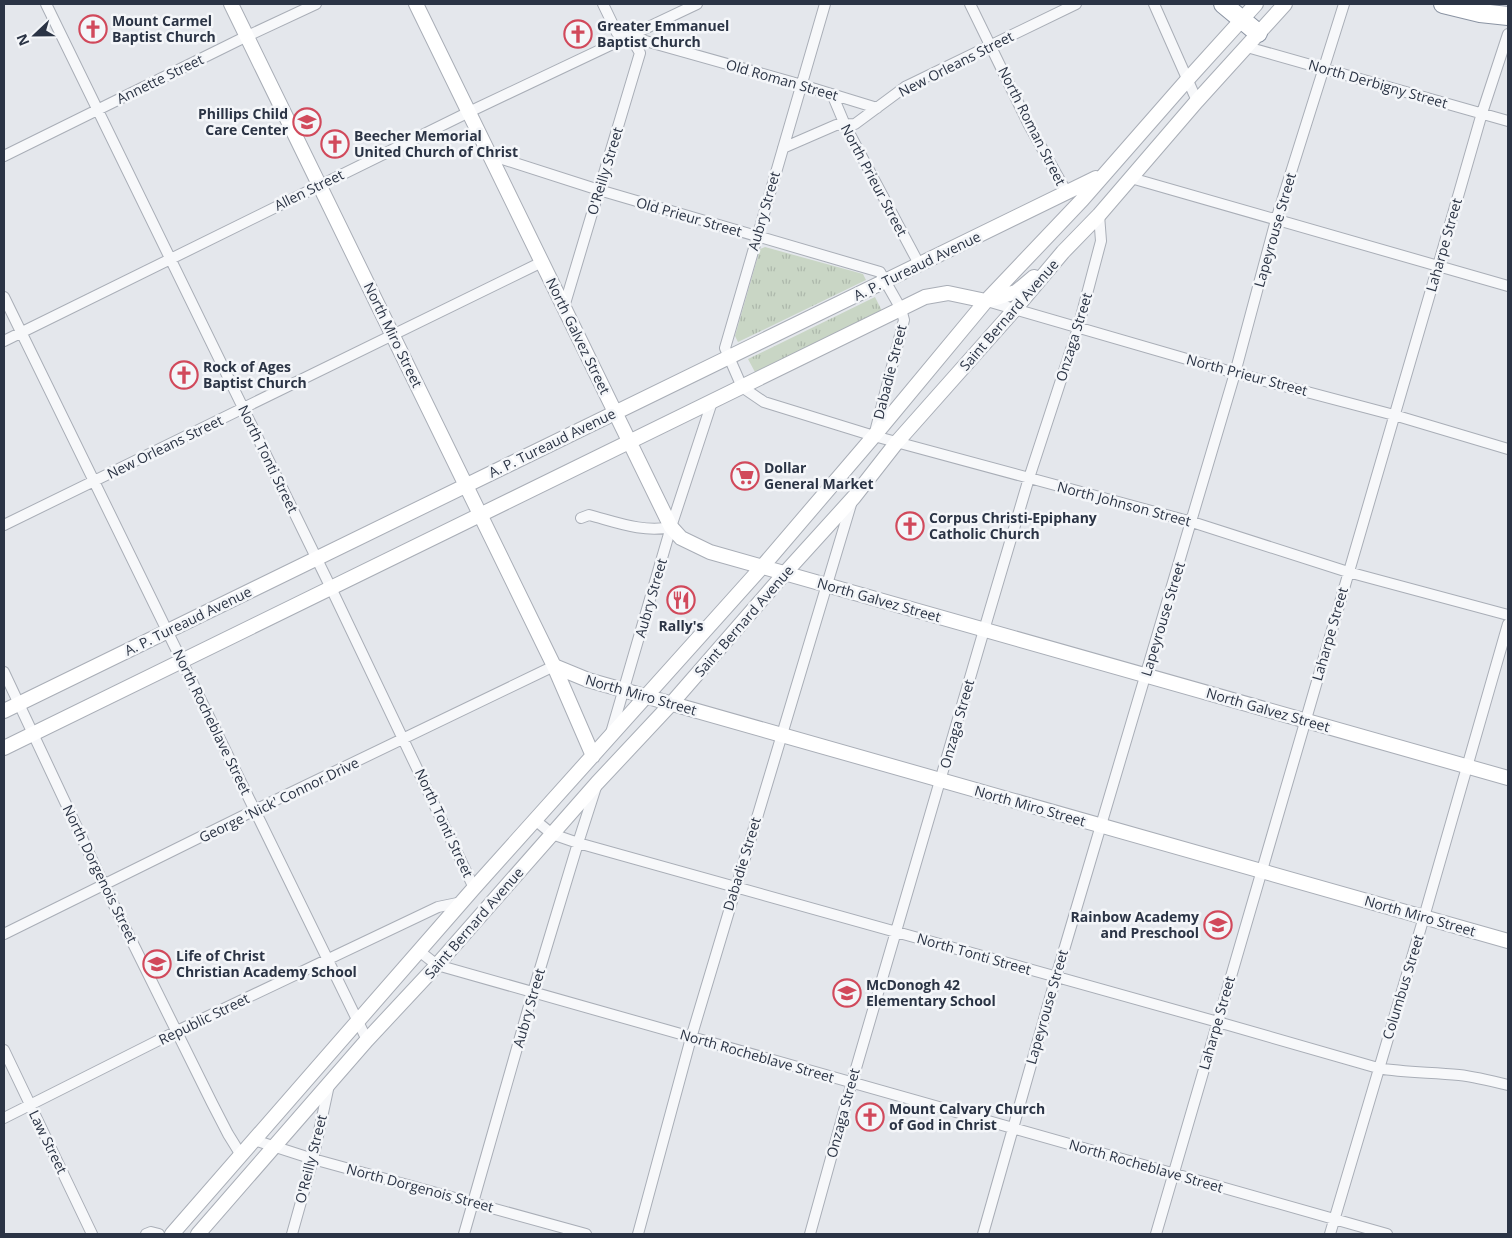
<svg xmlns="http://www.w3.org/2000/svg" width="1512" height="1238" font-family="'Open Sans',sans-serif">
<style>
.grass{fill:url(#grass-tufts)}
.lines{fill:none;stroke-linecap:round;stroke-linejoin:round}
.street-casing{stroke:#a9aeb7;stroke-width:12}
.secondary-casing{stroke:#a9aeb7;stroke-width:16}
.highway-casing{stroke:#8b94a3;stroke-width:20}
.street{stroke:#f7f8fa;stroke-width:10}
.secondary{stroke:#fff;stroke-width:14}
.highway{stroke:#fff;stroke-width:18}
.labels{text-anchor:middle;stroke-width:5;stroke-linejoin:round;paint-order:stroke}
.poi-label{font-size:14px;font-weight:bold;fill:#2b3445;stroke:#f4f6f9;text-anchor:start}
.street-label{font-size:14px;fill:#2b3445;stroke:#f4f6f9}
</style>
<defs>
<pattern id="grass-tufts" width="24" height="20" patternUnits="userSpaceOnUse" patternTransform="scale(1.25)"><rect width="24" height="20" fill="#c9d6c5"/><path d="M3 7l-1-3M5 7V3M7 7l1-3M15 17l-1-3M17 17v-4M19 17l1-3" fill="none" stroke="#adb8ab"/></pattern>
</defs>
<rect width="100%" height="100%" fill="#e4e7ec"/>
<!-- grass -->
<path class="grass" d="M765,247L863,274L866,280L738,342L735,336L760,249Z
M875,297L883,313L756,374L748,359Z"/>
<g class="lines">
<!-- street casing -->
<g class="street-casing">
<path id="street" d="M46,4L331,588L474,888
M603,4L617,33L802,85L877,108
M825,4L725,348L742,387L764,402L874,436L1192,522L1348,572L1508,615
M970,4L1029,125L1067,193
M1154,4L1197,101
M1247,47L1508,121
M832,94L845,125L919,264
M783,148L836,125L855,124L905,87L1076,4
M490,155L599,190L880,272L901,309L904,320L875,432
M4,156L239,40L316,4
M1131,178L1508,286
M4,297L367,1040
M987,301L1235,373L1394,415L1508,449
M564,307L640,53L630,36
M4,341L469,112L697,4
M581,518L589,515C616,522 643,533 671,527
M4,525L542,262
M4,672L104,885L212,1103L228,1134L241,1155
M611,733L671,527L712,402
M535,820L552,834L578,843L1218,1022L1378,1068C1405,1073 1432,1072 1459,1075C1476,1077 1492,1081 1508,1085
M4,934L255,810L554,666
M419,951L437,965L1387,1234
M4,1050L92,1234
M4,1118L177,1031L438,907L462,902
M254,1140L313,1159L586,1234
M146,1234L151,1232L159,1234
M292,1234L313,1159L329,1085
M464,1234L533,992L578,843L596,787
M638,1234L691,1038L852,501
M810,1234L852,1082L984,630L1029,478L1078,328L1101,241L1099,215
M983,1234L1056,977L1235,373L1276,220L1344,4
M1156,1234L1438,266L1482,113L1508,34
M1330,1234L1424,917L1508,624"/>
</g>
<!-- secondary casing -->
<g class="secondary-casing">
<path id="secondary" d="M231,4L554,666L588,680L1508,941
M416,4L671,527L681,538L710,552L1508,778
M554,666L593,756
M4,711L1096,178
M4,748L925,297L948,293L986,301L1016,292L1034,277
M172,1234L474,888L762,567L874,436L986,301L1082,200L1188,79L1256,4
M198,1234L367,1040L437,965L597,783L671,704L785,573L854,497L897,442L1015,309L1063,252L1099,215L1197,101L1285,4"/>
</g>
<!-- highway casing -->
<g class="highway-casing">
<path id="highway" d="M1223,4L1258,33
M1443,4L1480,13L1508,16"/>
</g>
<!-- street -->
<use href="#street" class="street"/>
<!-- secondary -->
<use href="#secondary" class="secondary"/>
<!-- highway -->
<use href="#highway" class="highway"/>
</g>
<!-- icons -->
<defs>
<g id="church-ring" transform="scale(1.4375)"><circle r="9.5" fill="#f4f6f9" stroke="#d1495b" stroke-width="1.5"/><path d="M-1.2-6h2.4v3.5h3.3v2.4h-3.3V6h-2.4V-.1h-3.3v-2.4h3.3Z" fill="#d1495b"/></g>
<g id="school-ring" transform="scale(1.4375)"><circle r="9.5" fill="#f4f6f9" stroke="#d1495b" stroke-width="1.5"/><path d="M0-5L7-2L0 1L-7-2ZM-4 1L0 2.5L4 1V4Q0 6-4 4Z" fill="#d1495b"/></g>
<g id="supermarket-ring" transform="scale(1.4375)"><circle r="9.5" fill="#f4f6f9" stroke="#d1495b" stroke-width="1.5"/><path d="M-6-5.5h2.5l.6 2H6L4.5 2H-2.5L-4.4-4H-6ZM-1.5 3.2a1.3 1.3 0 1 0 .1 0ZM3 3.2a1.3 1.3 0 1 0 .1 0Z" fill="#d1495b"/></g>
<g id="restaurant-ring" transform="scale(1.4375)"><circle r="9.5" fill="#f4f6f9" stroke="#d1495b" stroke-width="1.5"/><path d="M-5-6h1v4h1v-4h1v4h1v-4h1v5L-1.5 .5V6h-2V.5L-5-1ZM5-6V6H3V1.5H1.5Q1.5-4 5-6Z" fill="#d1495b"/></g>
</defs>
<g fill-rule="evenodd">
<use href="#church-ring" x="93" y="29"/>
<use href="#church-ring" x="578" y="34"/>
<use href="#school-ring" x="307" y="122"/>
<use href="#church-ring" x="335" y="144"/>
<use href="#church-ring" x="184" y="375"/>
<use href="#supermarket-ring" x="745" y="476"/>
<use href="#church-ring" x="910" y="526"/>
<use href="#restaurant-ring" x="681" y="600"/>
<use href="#school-ring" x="1218" y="925"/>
<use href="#school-ring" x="157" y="964"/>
<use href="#school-ring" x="847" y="993"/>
<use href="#church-ring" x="870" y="1117"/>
</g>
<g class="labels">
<!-- poi labels -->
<g class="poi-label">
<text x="112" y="26">Mount Carmel<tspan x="112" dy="16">Baptist Church</tspan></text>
<text x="597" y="31">Greater Emmanuel<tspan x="597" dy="16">Baptist Church</tspan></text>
<text x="288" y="119" text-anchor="end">Phillips Child<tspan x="288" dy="16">Care Center</tspan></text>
<text x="354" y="141">Beecher Memorial<tspan x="354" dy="16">United Church of Christ</tspan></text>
<text x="203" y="372">Rock of Ages<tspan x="203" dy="16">Baptist Church</tspan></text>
<text x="764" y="473">Dollar<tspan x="764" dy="16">General Market</tspan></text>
<text x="929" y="523">Corpus Christi-Epiphany<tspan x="929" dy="16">Catholic Church</tspan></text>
<text x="681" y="631" text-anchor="middle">Rally's</text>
<text x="1199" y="922" text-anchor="end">Rainbow Academy<tspan x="1199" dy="16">and Preschool</tspan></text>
<text x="176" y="961">Life of Christ<tspan x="176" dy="16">Christian Academy School</tspan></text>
<text x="866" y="990">McDonogh 42<tspan x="866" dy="16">Elementary School</tspan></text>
<text x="889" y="1114">Mount Calvary Church<tspan x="889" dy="16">of God in Christ</tspan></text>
</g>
<!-- street labels -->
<g class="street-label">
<text transform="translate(956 64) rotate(-27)" y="5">New Orleans Street</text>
<text transform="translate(160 79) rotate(-26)" y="5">Annette Street</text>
<text transform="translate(782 80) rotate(16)" y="5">Old Roman Street</text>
<text transform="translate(1378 84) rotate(16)" y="5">North Derbigny Street</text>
<text transform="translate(1032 126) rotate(63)" y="5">North Roman Street</text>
<text transform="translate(605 171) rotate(-73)" y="5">O'Reilly Street</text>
<text transform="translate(874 180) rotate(62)" y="5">North Prieur Street</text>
<text transform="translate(309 190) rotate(-26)" y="5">Allen Street</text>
<text transform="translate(764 211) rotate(-74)" y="5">Aubry Street</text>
<text transform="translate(689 217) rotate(16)" y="5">Old Prieur Street</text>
<text transform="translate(1275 230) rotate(-74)" y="5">Lapeyrouse Street</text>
<text transform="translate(1444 245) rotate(-74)" y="5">Laharpe Street</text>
<text transform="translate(917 266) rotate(-26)" y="5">A. P. Tureaud Avenue</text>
<text transform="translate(1009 315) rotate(-49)" y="5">Saint Bernard Avenue</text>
<text transform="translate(393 335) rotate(64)" y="5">North Miro Street</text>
<text transform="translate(578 336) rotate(64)" y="5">North Galvez Street</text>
<text transform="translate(1074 337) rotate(-73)" y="5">Onzaga Street</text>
<text transform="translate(890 372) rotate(-76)" y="5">Dabadie Street</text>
<text transform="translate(1247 375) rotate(15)" y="5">North Prieur Street</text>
<text transform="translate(552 443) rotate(-26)" y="5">A. P. Tureaud Avenue</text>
<text transform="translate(165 447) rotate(-26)" y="5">New Orleans Street</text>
<text transform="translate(268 459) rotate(64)" y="5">North Tonti Street</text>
<text transform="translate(1124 504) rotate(15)" y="5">North Johnson Street</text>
<text transform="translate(651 598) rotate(-74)" y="5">Aubry Street</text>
<text transform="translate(879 600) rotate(16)" y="5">North Galvez Street</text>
<text transform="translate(1163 619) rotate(-73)" y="5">Lapeyrouse Street</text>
<text transform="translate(188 621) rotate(-26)" y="5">A. P. Tureaud Avenue</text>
<text transform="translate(744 621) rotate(-49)" y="5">Saint Bernard Avenue</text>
<text transform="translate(1330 634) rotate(-74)" y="5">Laharpe Street</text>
<text transform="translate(641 695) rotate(16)" y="5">North Miro Street</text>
<text transform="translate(1268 710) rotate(16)" y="5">North Galvez Street</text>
<text transform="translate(212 722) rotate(64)" y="5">North Rocheblave Street</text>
<text transform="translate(957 724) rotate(-74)" y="5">Onzaga Street</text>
<text transform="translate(279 800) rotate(-26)" y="5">George 'Nick' Connor Drive</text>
<text transform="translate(1030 806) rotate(16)" y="5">North Miro Street</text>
<text transform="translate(444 823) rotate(65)" y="5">North Tonti Street</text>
<text transform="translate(742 864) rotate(-73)" y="5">Dabadie Street</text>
<text transform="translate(100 874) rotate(64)" y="5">North Dorgenois Street</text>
<text transform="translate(1420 916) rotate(16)" y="5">North Miro Street</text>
<text transform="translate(474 923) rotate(-49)" y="5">Saint Bernard Avenue</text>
<text transform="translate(974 954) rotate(16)" y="5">North Tonti Street</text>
<text transform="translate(1403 987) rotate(-73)" y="5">Columbus Street</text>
<text transform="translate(1047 1007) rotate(-74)" y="5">Lapeyrouse Street</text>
<text transform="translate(529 1008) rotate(-74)" y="5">Aubry Street</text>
<text transform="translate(204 1019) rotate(-26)" y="5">Republic Street</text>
<text transform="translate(1217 1023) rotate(-74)" y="5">Laharpe Street</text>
<text transform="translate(757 1056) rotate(16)" y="5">North Rocheblave Street</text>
<text transform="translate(843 1113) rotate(-75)" y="5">Onzaga Street</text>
<text transform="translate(48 1142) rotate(64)" y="5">Law Street</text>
<text transform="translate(311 1159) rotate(-76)" y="5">O'Reilly Street</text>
<text transform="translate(1146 1166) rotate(16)" y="5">North Rocheblave Street</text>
<text transform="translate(420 1188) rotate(15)" y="5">North Dorgenois Street</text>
</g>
</g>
<!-- border -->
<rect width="1512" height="1238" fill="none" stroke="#2b3445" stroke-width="10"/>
<!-- north arrow -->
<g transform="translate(35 35) rotate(248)" stroke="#f4f6f9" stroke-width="4" paint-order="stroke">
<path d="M0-4L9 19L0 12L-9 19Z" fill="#2b3445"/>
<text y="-8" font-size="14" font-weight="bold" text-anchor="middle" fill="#2b3445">N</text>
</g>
</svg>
